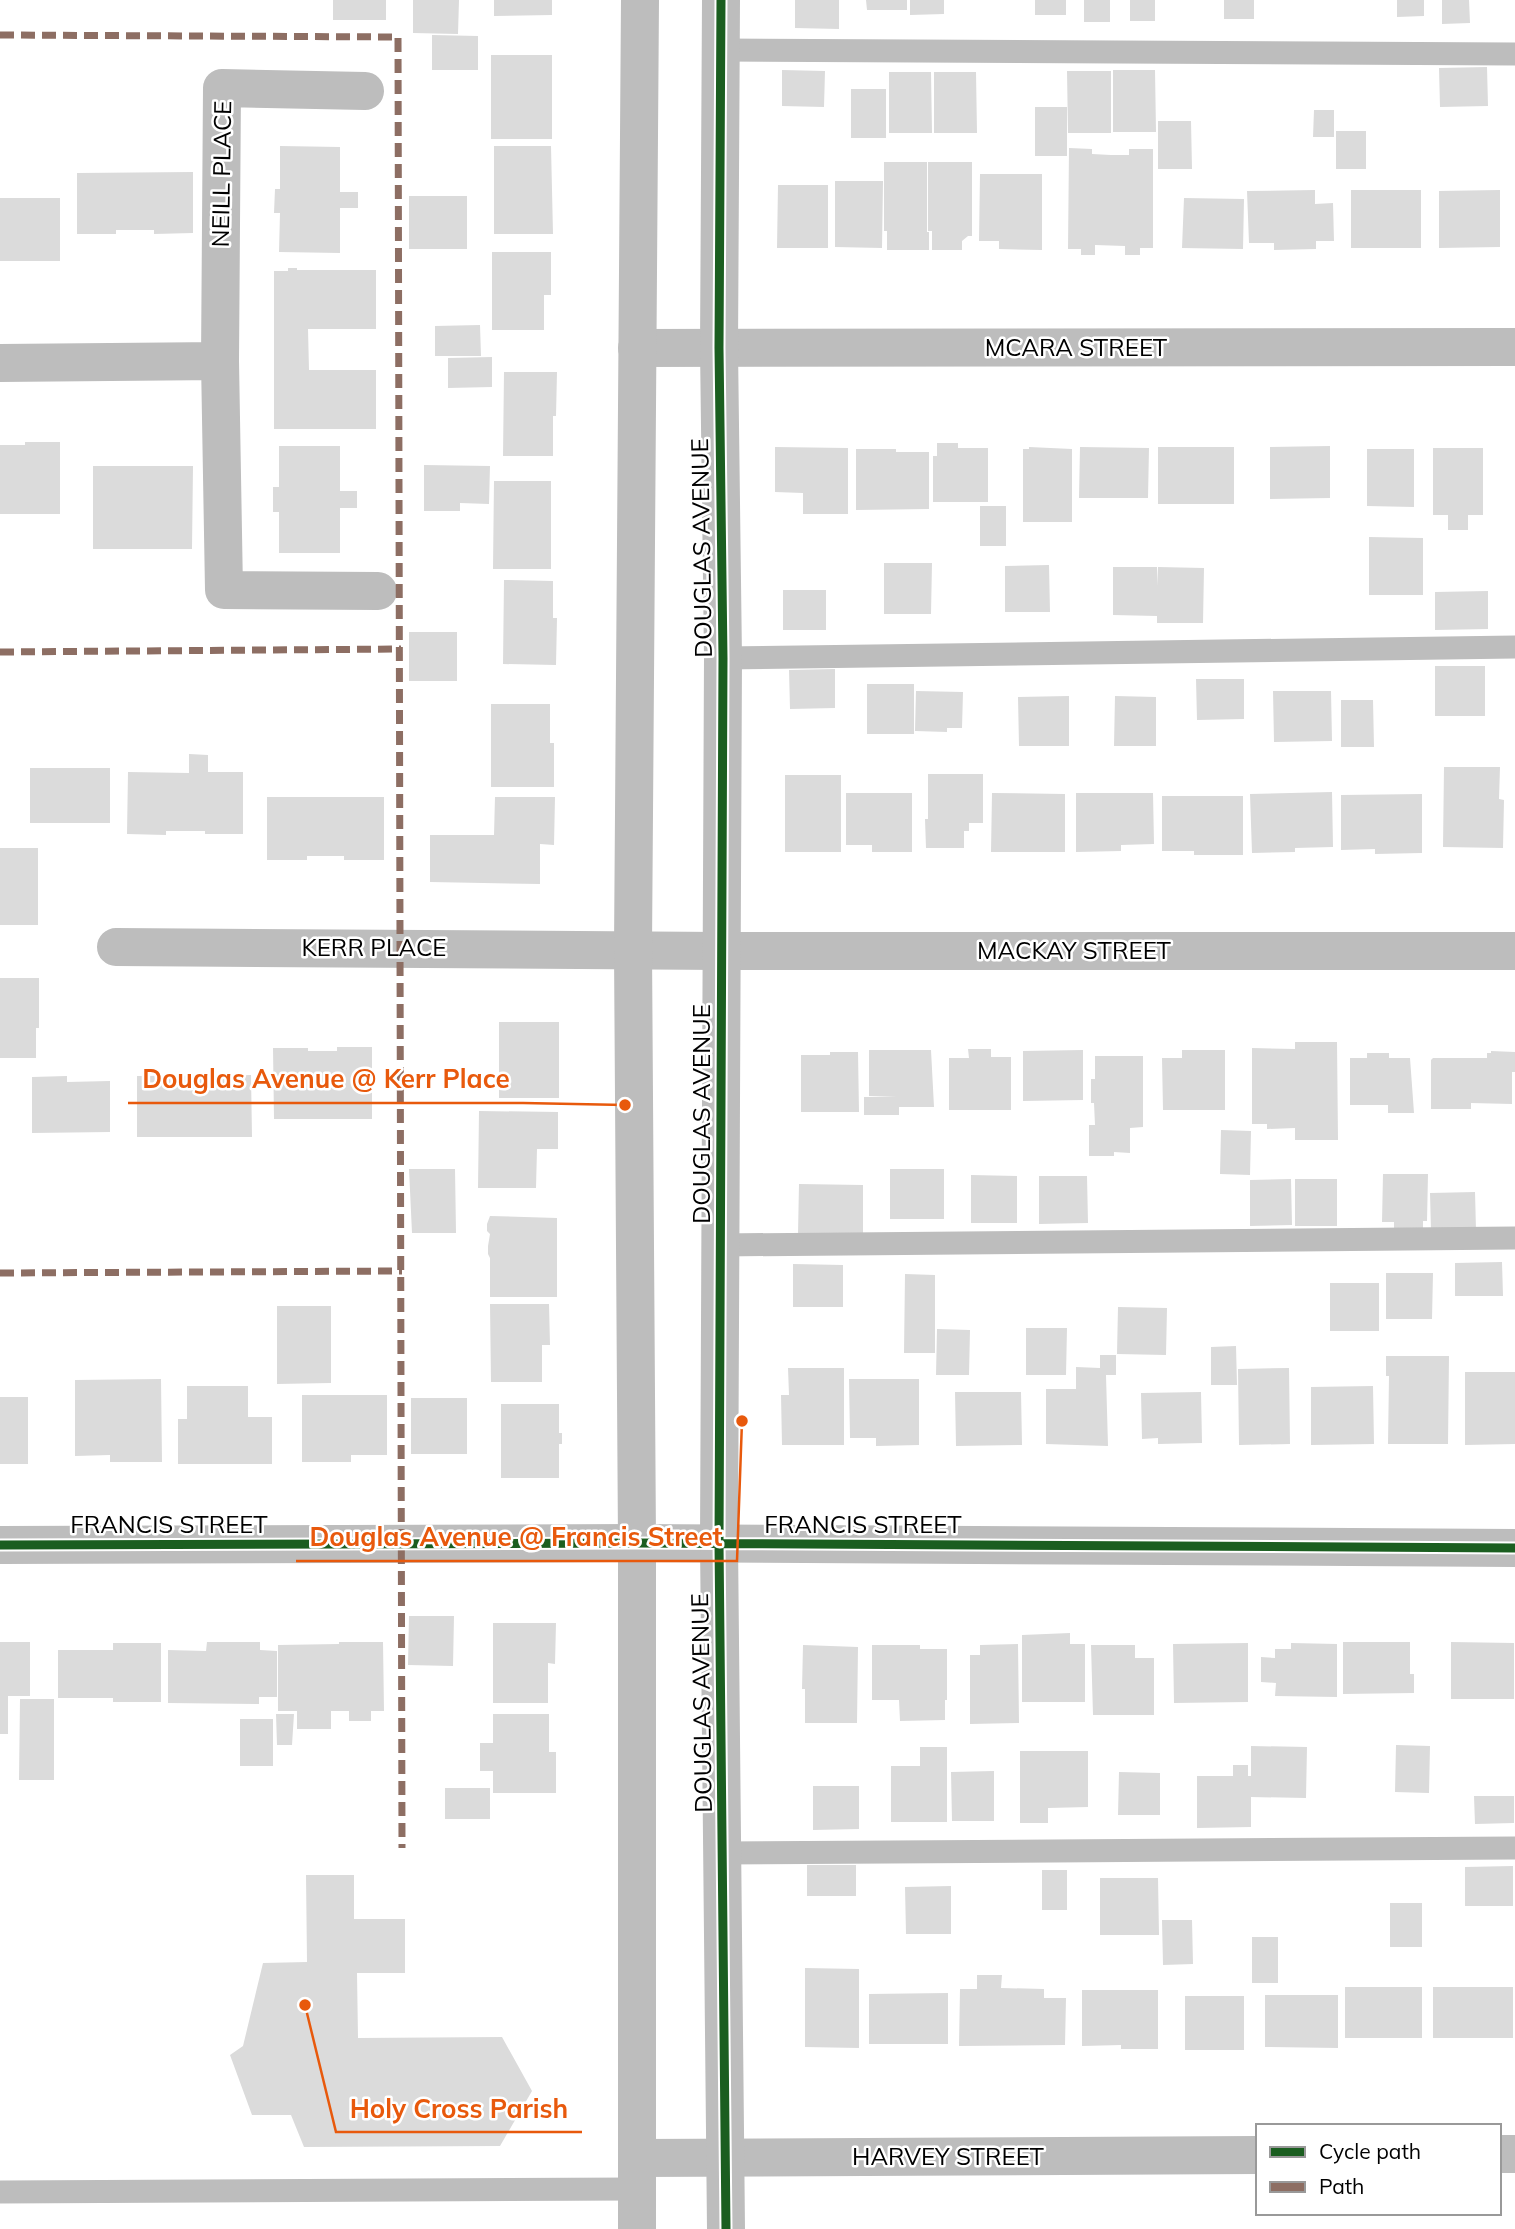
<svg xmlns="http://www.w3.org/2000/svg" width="1515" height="2229" font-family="Mulish,sans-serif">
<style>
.building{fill:#dbdbdb}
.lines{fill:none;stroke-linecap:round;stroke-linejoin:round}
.service{stroke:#bdbdbd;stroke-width:23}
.minor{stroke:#bdbdbd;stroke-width:38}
.tertiary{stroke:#bdbdbd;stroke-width:38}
.quiet{stroke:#8d6e63;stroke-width:7;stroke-dasharray:14 7;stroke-linecap:butt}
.cycleway-casing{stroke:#fff;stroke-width:13}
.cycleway{stroke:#1b5e20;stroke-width:9}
.labels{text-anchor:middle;stroke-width:5;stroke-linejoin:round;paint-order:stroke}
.street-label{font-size:24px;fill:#000;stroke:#fff}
.leader{fill:none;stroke:#e8590c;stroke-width:2.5}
.callout-dot{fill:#e8590c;stroke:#fff;stroke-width:2.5}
.callout-label{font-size:26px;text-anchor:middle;font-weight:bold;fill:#e8590c;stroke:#fff;stroke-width:5;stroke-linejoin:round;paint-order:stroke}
</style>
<rect width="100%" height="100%" fill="#fff"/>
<!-- building -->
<path class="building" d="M333,0H386V20H333Z
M413,0H459L458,34L413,33Z
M494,0H552V15L494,16Z
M795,0H839V29L795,28Z
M866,0H907V10H867Z
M910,0H944V14L910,15Z
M1035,0H1066V15H1035Z
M1084,0H1110V22H1084Z
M1130,0H1155V21H1130Z
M1224,0H1254V19H1224Z
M1397,0H1424V16L1397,17Z
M1442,0H1469L1470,23L1442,24Z
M432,35L478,36V70H432Z
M491,55H552V139H491Z
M1487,67L1488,106L1440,107L1439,68Z
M782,70L825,71L824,107L782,106Z
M1113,70H1155L1156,132H1113Z
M1067,71H1111V133H1068Z
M889,72H931L932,133H889Z
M934,72H976L977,133H934Z
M851,89H886V138H851Z
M1035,107H1067V156H1035Z
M1314,110H1334V137H1313Z
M1158,121H1191L1192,169H1158Z
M1336,131H1366V169H1336Z
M280,146L340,147V192H358V208H340V253L279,252L280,213H274L275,189H280Z
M494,146H551L553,234H494Z
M1069,148L1092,149V154L1111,155H1129V149H1153V248H1140V255H1125V246L1095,245V255H1081V249H1068Z
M884,162H927V232H929V250H887V231H884Z
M928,162H972V236H968L962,241V250H932V231H928Z
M193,172V233L154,234V230H116V234H77V173Z
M980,174H1042V250L999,249V241H979Z
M835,181H883L882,248L835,247Z
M778,185H828V248H777Z
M1315,190V204L1333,203L1334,241H1316V249L1274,250V243H1249L1247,191Z
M1351,190H1421V248H1351Z
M1500,190V247L1439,248V191Z
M409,196H467V249H409Z
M0,198H60V261H0Z
M1184,198L1244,199L1243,249L1182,248Z
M492,252H551V295H544V330H492Z
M288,268H297V270H376V329H308L309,370H376V429H274V271H288Z
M480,325L481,356H435V326Z
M492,357V387L448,388V358Z
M504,372H557L556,416H553V456H503Z
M25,442H60V514H0V445H25Z
M937,443H958V448H988V502H933V456H937Z
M279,446H340V491H357V508H340V553H279V512H273V487H279Z
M1330,446V498L1270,499V447Z
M775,447L848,448V514H803V493L775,492Z
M1029,447L1072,449V522H1023V449H1029Z
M1080,447L1149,448L1148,498H1079Z
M1158,447H1234V504H1158Z
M1433,448H1483V515H1468V530H1448V515H1433Z
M856,449H896V452H929V509L856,510Z
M1367,449H1414V507L1367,506Z
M424,465L490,466L489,504L460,503V511H424Z
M93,466H193L192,549H93Z
M494,481H551V569H493Z
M980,506H1006V546H980Z
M1369,537L1423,538V595H1369Z
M884,563H932L931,614H884Z
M1049,565L1050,612H1005V566Z
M1113,567H1157L1158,586V567L1204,568L1203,623H1157V616L1113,615Z
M504,580L553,581V618H557L556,665L503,664Z
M783,590H826V630H783Z
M1488,591V629L1435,630V592Z
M409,632H457V681H409Z
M1435,666H1485V716H1435Z
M835,669V708L790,709L789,670Z
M1196,679H1244V719L1197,720Z
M867,684H914V734H867Z
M916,691L963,692L962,728H947V732L915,731Z
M1273,691H1331L1332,741L1274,742Z
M1069,696V746H1019L1018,697Z
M1115,696L1156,697V746H1114Z
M1341,700H1373L1374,747H1341Z
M491,704H550V743H554V787H491Z
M189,754L208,755V772H243V834H205V831H166V835L127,834L128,772L189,773Z
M1444,767H1500L1499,799L1504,800L1503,848L1443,847Z
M30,768H110V823H30Z
M928,774H983V823H969V831H964V848H926L925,819H928Z
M785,775H841V852H785Z
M1332,792L1333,847L1295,848V852L1252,853L1250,794Z
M846,793H912V852H872V845H846Z
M992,793L1065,794V852H991Z
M1076,793H1153L1154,844L1121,845V851L1076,852Z
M1422,794V853L1375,854V849L1341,850V795Z
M1162,796H1243V855H1194V851H1162Z
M267,797H384V860H344V856H307V860H267Z
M495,797H555L554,845L540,844V884L430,882V835H494Z
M0,848H38V925H0Z
M0,978H39V1028H36V1058H0Z
M499,1022H559V1098H499Z
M1295,1042H1337L1338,1140H1295V1128L1267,1129V1124H1252V1048L1295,1049Z
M337,1047H372V1119H274L273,1048H308V1051H337Z
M968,1049H991V1057H1011V1110H949V1058H969Z
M869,1050H931L934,1107H899V1115H864V1097H897L869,1096Z
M1083,1050V1100L1023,1101V1051Z
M1182,1050H1225V1110H1163L1162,1058H1182Z
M1491,1051L1515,1052V1072H1512V1104L1471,1103V1109H1431V1060L1433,1058H1487V1053H1491Z
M830,1052H858L859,1112H801V1055H830Z
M1367,1053H1389V1058H1410L1414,1113H1388V1105H1350V1058H1367Z
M1095,1056H1143V1127L1130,1128V1153L1114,1152V1156H1089V1125H1095L1094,1103H1091V1079H1095Z
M251,1075L252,1137H137V1076Z
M67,1076V1082L110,1081V1132L32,1133V1077Z
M479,1111L558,1112V1149H537L536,1188H478Z
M1221,1130L1251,1131L1250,1175L1220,1174Z
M409,1169H455L456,1233H412Z
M890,1169H944V1219H890Z
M1383,1174H1428L1427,1221H1423V1229H1394V1222H1382Z
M971,1175L1017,1176V1223H971Z
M1039,1176H1087L1088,1223L1039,1224Z
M1291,1179L1292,1225L1250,1226V1180Z
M1295,1179H1337V1226H1295Z
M799,1184L863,1185V1235L798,1234Z
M1475,1192L1476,1230L1431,1231L1430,1193Z
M490,1216L557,1218V1297H490V1258L488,1254V1246L490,1234L487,1231V1224Z
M1502,1262L1503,1296H1455V1263Z
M793,1264L843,1265V1307H793Z
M1386,1273H1433L1432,1319H1386Z
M905,1274L935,1275V1353H904Z
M1330,1283H1379V1331H1330Z
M490,1304H549L550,1345H542V1382H491Z
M277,1306H331V1383L277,1384Z
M1118,1307L1167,1308L1166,1355L1117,1354Z
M1026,1328H1067L1066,1375H1026Z
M937,1329L970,1330L969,1375H936Z
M1236,1346L1237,1385H1211V1347Z
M1100,1355H1116V1375H1106L1108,1446L1046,1444V1389H1076V1367L1100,1368Z
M1386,1356H1449L1448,1444H1388L1389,1376H1386Z
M788,1368H844V1445H782L781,1395H789Z
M1289,1368L1290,1444L1239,1445L1238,1369Z
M1465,1372H1515V1444L1465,1445Z
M161,1379L162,1462H110V1455L75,1456V1380Z
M849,1379H919V1445L876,1446V1438H850Z
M187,1386H248V1417H272V1464H178V1419H187Z
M1373,1386L1374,1444L1311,1445V1387Z
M955,1392H1021L1022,1445L956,1446Z
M1201,1392L1202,1443L1158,1444V1438L1142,1439L1141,1393Z
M302,1395H387V1455H351V1462H302Z
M0,1397H28V1464H0Z
M411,1398H467V1454H411Z
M501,1404H559V1433H562V1444H559V1478H501Z
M409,1616H454L453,1666L408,1665Z
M493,1623H556L555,1664L548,1663V1703H493Z
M1070,1633V1644H1085V1702H1022V1635Z
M0,1642H30V1696H8V1734H0Z
M207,1642H260V1650L277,1651V1697H259V1704L168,1703V1650L206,1651Z
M339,1642H383L384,1711H371V1721H349V1711H331V1729H297V1711H278V1645L339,1644Z
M1343,1642H1410V1674H1414V1693L1343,1694Z
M1451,1642L1514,1643V1699H1451Z
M113,1643H161V1702H113V1698H58V1650H113Z
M1248,1643V1702L1174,1703L1173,1644Z
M1291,1643L1337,1644V1697L1275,1696L1276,1683L1261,1682V1657L1275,1658V1649H1291Z
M1018,1644L1019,1723L970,1724V1655H980V1645Z
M803,1645L858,1647L857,1723H805V1689H802Z
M872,1645H920V1649H947V1700H945V1720L900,1721L899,1700H872Z
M1091,1645H1135V1658H1154V1715H1093Z
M20,1699H54V1780H19Z
M276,1714H294L292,1745H277Z
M493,1714H549V1752H556V1793H493V1771H480V1743H493Z
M240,1719H273V1766H240Z
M1396,1745L1430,1746L1429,1793L1395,1792Z
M1251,1746L1307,1747L1306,1798L1251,1797V1827L1197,1828V1776H1233V1765H1248V1776H1251Z
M920,1747H947V1822H891V1766H920Z
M1020,1751H1088V1807L1048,1808V1823H1020Z
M994,1771V1821H952L951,1772Z
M1119,1772L1160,1773V1815H1118Z
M813,1786H859V1829L813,1830Z
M445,1788H490V1819H445Z
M1474,1796H1514V1823L1475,1824Z
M807,1865H856V1896H807Z
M1513,1866V1906H1465V1867Z
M1042,1870H1067V1910H1042Z
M306,1875H354V1919H405V1973H357L358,2038L502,2037L532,2091L500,2146L304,2147L291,2115H252L230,2055L243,2046L263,1963L307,1962Z
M1100,1878H1158L1159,1935H1100Z
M951,1886V1934H906L905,1887Z
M1390,1903H1422V1947H1390Z
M1162,1920H1192L1193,1964L1163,1965Z
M1252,1937H1278V1983H1252Z
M805,1968L859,1969V2048L805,2047Z
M977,1975H1002L1001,1988L1044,1989V1998H1066L1065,2045L959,2046L960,1989H977Z
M1345,1987H1422V2038H1345Z
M1433,1987H1513V2038H1433Z
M1082,1990H1158V2049H1121V2045L1082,2046Z
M948,1993V2044H869V1994Z
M1265,1995H1338V2048L1265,2047Z
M1185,1996H1244V2050H1185Z"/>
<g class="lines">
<!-- service -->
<path class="service" d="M721,50L1515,54
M723,658L1515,647
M721,1245L1515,1238
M723,1853L1515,1848
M0,2192L637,2189"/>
<!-- minor -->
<path class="minor" d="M365,91L222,88L220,361L224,590L378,591
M637,348L1515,347
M0,363L220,361
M116,947L721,951H1515
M0,1545L637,1543L1515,1548
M1499,2154H1515
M638,2158L1258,2155"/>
<!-- tertiary -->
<path class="tertiary" d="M721,0L719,348L723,658L719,1543L726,2229
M637,2229V1543L633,949L640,0"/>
<!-- quiet -->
<path class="quiet" d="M0,35L398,37L402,1848
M0,652L401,649
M0,1273L402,1271"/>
<!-- cycleway casing -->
<g class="cycleway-casing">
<path id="cycleway" d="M721,0L719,348L723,658L719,1543L726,2229
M0,1545L637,1543L1515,1548"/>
</g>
<!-- cycleway -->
<use href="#cycleway" class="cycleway"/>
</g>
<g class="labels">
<!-- street labels -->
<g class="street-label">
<text transform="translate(222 174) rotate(-89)" y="8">NEILL PLACE</text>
<text x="1076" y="356">MCARA STREET</text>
<text transform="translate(702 548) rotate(-91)" y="8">DOUGLAS AVENUE</text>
<text x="374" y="956">KERR PLACE</text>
<text x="1074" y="959">MACKAY STREET</text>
<text transform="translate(702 1114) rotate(-90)" y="8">DOUGLAS AVENUE</text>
<text x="169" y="1533">FRANCIS STREET</text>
<text x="863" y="1533">FRANCIS STREET</text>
<text transform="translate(702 1703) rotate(-91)" y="8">DOUGLAS AVENUE</text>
<text x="948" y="2165">HARVEY STREET</text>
</g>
</g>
<!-- callouts -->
<path class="leader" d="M625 1105L523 1103H128M742 1421L737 1561H296M305 2005L336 2132H582"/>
<g class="callout-dot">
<circle cx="625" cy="1105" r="7"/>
<circle cx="742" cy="1421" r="7"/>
<circle cx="305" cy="2005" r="7"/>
</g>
<g class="callout-label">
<text x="326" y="1088">Douglas Avenue @ Kerr Place</text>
<text x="516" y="1546">Douglas Avenue @ Francis Street</text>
<text x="459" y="2118">Holy Cross Parish</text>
</g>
<!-- legend -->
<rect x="1256" y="2124" width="245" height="91" fill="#ffffff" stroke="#999999" stroke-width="2"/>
<rect x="1270" y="2147" width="35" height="10" fill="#1b5e20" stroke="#999999" stroke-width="2"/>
<text x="1319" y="2159" font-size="21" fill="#000000">Cycle path</text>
<rect x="1270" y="2182" width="35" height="10" fill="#8d6e63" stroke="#999999" stroke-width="2"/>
<text x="1319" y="2194" font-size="21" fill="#000000">Path</text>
</svg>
